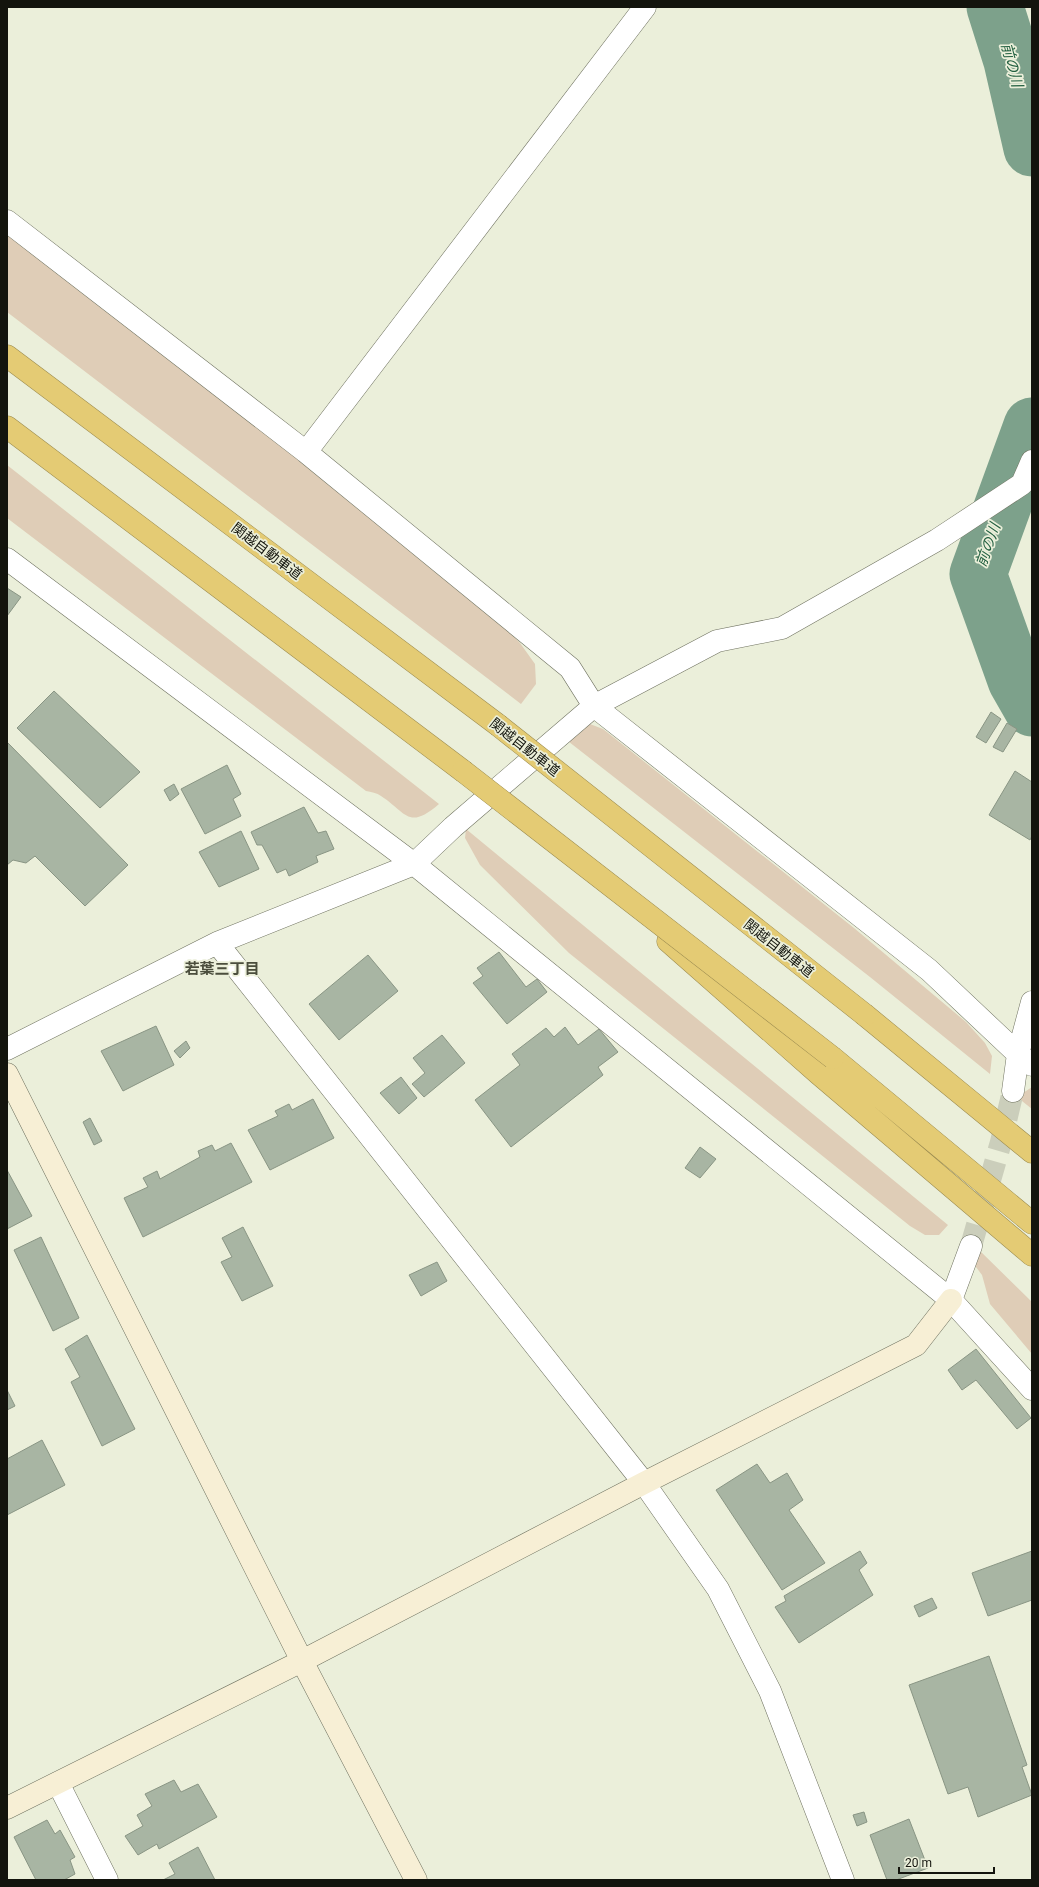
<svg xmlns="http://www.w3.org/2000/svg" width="1039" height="1887" font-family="Roboto,'Noto Sans JP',sans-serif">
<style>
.green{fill:#dfcdb7}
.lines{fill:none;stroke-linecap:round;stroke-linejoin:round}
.river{stroke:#7da18b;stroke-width:57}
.building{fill:#a8b5a3;stroke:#899584}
.street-tunnel{stroke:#cbcebb;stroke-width:22;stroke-dasharray:22 11;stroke-linecap:butt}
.street-casing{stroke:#6f7260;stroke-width:23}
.secondary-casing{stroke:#6f7260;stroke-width:23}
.highway-casing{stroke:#9b8b50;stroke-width:23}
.street{stroke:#fff;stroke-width:22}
.secondary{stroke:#f7efd5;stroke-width:22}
.highway{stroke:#e4cb74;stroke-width:22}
.highway-bridge-casing{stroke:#9b8b50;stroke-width:23;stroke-linecap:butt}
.highway-bridge{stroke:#e4cb74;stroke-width:22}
.labels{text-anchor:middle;stroke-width:3.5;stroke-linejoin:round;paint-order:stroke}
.street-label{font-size:14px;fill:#13140d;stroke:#ebefda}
.water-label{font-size:15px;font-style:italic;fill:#236041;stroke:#ebefda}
.neighbourhood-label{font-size:15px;font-weight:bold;fill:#4b4e3d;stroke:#ebefda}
</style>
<rect width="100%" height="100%" fill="#ebefda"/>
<!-- green -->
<path class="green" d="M7,232L279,442L494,616L520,643L535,664L536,684L521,704L7,312Z
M7,465L439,804C408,831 406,812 381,796C377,793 371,792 366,791L7,518Z
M582,721L603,729L854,928L966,1022L985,1043L992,1056L990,1074L870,977L564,738Z
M466,829L948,1225L939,1235H925L910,1226L569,953L480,865L465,838Z
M1032,1087V1109L1017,1097Z
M976,1247L1032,1302V1354L990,1304L982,1275L973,1263Z"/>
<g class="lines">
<!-- river -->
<path class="river" d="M995,7L1012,61L1032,148
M1032,426L978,574L1016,680L1032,708"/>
</g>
<!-- building -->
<path class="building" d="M7,588L21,597L7,616Z
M54,691L140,772L100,808L17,728Z
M991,712L1001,719L986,743L976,737Z
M1007,723L1017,729L1003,752L993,747Z
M7,742L128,865L85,906L35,856L26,863L13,860L7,865Z
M227,765L241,794L233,799L241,816L205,834L181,789Z
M1015,771L1032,782V836L1030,840L989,815Z
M174,784L179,794L170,801L164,790Z
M304,807L318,833L326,831L334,849L316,856L318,862L289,876L286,869L277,873L262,845H257L251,832Z
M241,831L259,869L219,887L199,852Z
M499,952L526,987L537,979L547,992L507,1024L473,983L483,976L477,968Z
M368,955L398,991L339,1040L309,1004Z
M156,1026L174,1065L123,1091L101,1051Z
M565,1027L578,1045L599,1029L618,1052L598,1067L603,1075L511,1147L475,1100L520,1065L512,1054L546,1028L554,1037Z
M442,1035L465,1063L424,1097L412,1084L425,1073L413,1058Z
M186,1041L190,1048L180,1058L174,1051Z
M401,1077L417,1098L399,1114L380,1093Z
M313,1099L334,1138L270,1170L248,1130L278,1116L275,1111L289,1104L292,1110Z
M90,1118L102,1141L94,1145L83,1122Z
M231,1143L252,1182L143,1237L124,1198L148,1187L143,1178L157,1171L160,1179L200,1157L198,1151L212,1145L215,1151Z
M700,1147L716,1159L700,1178L685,1168Z
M7,1170L32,1216L7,1229Z
M243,1227L273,1286L242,1301L221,1262L232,1257L222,1238Z
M41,1237L79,1318L53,1331L14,1250Z
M437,1262L447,1281L421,1296L409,1275Z
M87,1335L135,1429L102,1446L71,1382L80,1377L65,1349Z
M976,1349L1031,1418L1017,1429L976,1380L962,1390L948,1370Z
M7,1390L15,1406L7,1410Z
M42,1440L65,1485L7,1515V1459Z
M757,1464L770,1483L787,1473L803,1500L789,1510L825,1563L782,1590L716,1490Z
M860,1551L867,1563L859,1570L873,1595L799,1643L775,1607L786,1601L784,1596Z
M1032,1551V1600L988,1616L972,1573Z
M932,1598L937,1608L919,1617L914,1606Z
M989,1656L1027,1765L1022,1767L1032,1795L978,1817L968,1787L948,1794L909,1685Z
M174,1780L181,1792L198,1784L217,1817L159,1849L157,1844L138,1855L125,1836L143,1826L137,1815L152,1806L145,1794Z
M864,1812L867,1822L857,1826L853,1815Z
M909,1819L928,1868L896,1880H887L870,1835Z
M47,1820L55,1834L60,1830L75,1857L70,1860L75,1874L64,1880H36L14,1837Z
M198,1847L215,1880H163L175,1874L169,1863Z"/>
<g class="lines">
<!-- street-tunnel -->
<path class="street-tunnel" d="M971,1246L1001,1142L1013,1091"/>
<!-- street casing -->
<g class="street-casing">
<path id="street" d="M7,221L306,452L570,668L594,706L929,970L1018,1054L1032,1065
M306,452L645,7
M7,559L414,864L951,1300L1032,1389
M217,943L644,1483L718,1589L770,1691L843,1880
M7,1049L217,943L414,864L453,827L594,706L717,641L782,628L937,540L1022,484L1032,461
M1013,1091L1018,1054L1032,1002
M951,1300L971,1246
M58,1783L107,1880"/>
</g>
<!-- secondary casing -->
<g class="secondary-casing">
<path id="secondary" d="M7,1074L302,1661L416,1880
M7,1808L302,1661L644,1483L916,1345L951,1300"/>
</g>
<!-- highway casing -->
<g class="highway-casing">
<path id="highway" d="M7,356L498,725
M7,427L463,771
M668,941L819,1074L1032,1255
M865,1015L1032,1152
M833,1058L1032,1223"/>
</g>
<!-- street -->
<use href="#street" class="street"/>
<!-- secondary -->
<use href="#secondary" class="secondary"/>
<!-- highway -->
<use href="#highway" class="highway"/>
<!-- highway-bridge casing -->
<g class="highway-bridge-casing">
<path id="highway-bridge" d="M498,725L865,1015
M463,771L833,1058"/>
</g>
<!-- highway-bridge -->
<use href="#highway-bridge" class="highway-bridge"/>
</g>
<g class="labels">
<!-- street labels -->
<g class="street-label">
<text transform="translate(267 551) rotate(37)" y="5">関越自動車道</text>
<text transform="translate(525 747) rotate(38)" y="5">関越自動車道</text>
<text transform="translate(779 948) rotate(38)" y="5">関越自動車道</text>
</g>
<!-- water labels -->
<g class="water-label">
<text transform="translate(1012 65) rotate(75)" y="5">前の川</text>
<text transform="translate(988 545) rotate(-70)" y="5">前の川</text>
</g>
<!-- neighbourhood labels -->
<g class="neighbourhood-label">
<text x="222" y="974">若葉三丁目</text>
</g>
</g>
<!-- border -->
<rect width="1039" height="1887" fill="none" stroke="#13140d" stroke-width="16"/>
<!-- scale -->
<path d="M899 1867v6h95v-6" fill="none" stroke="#13140d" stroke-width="2"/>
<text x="905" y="1867" font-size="12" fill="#13140d" stroke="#ebefda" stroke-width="3" paint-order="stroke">20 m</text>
</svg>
